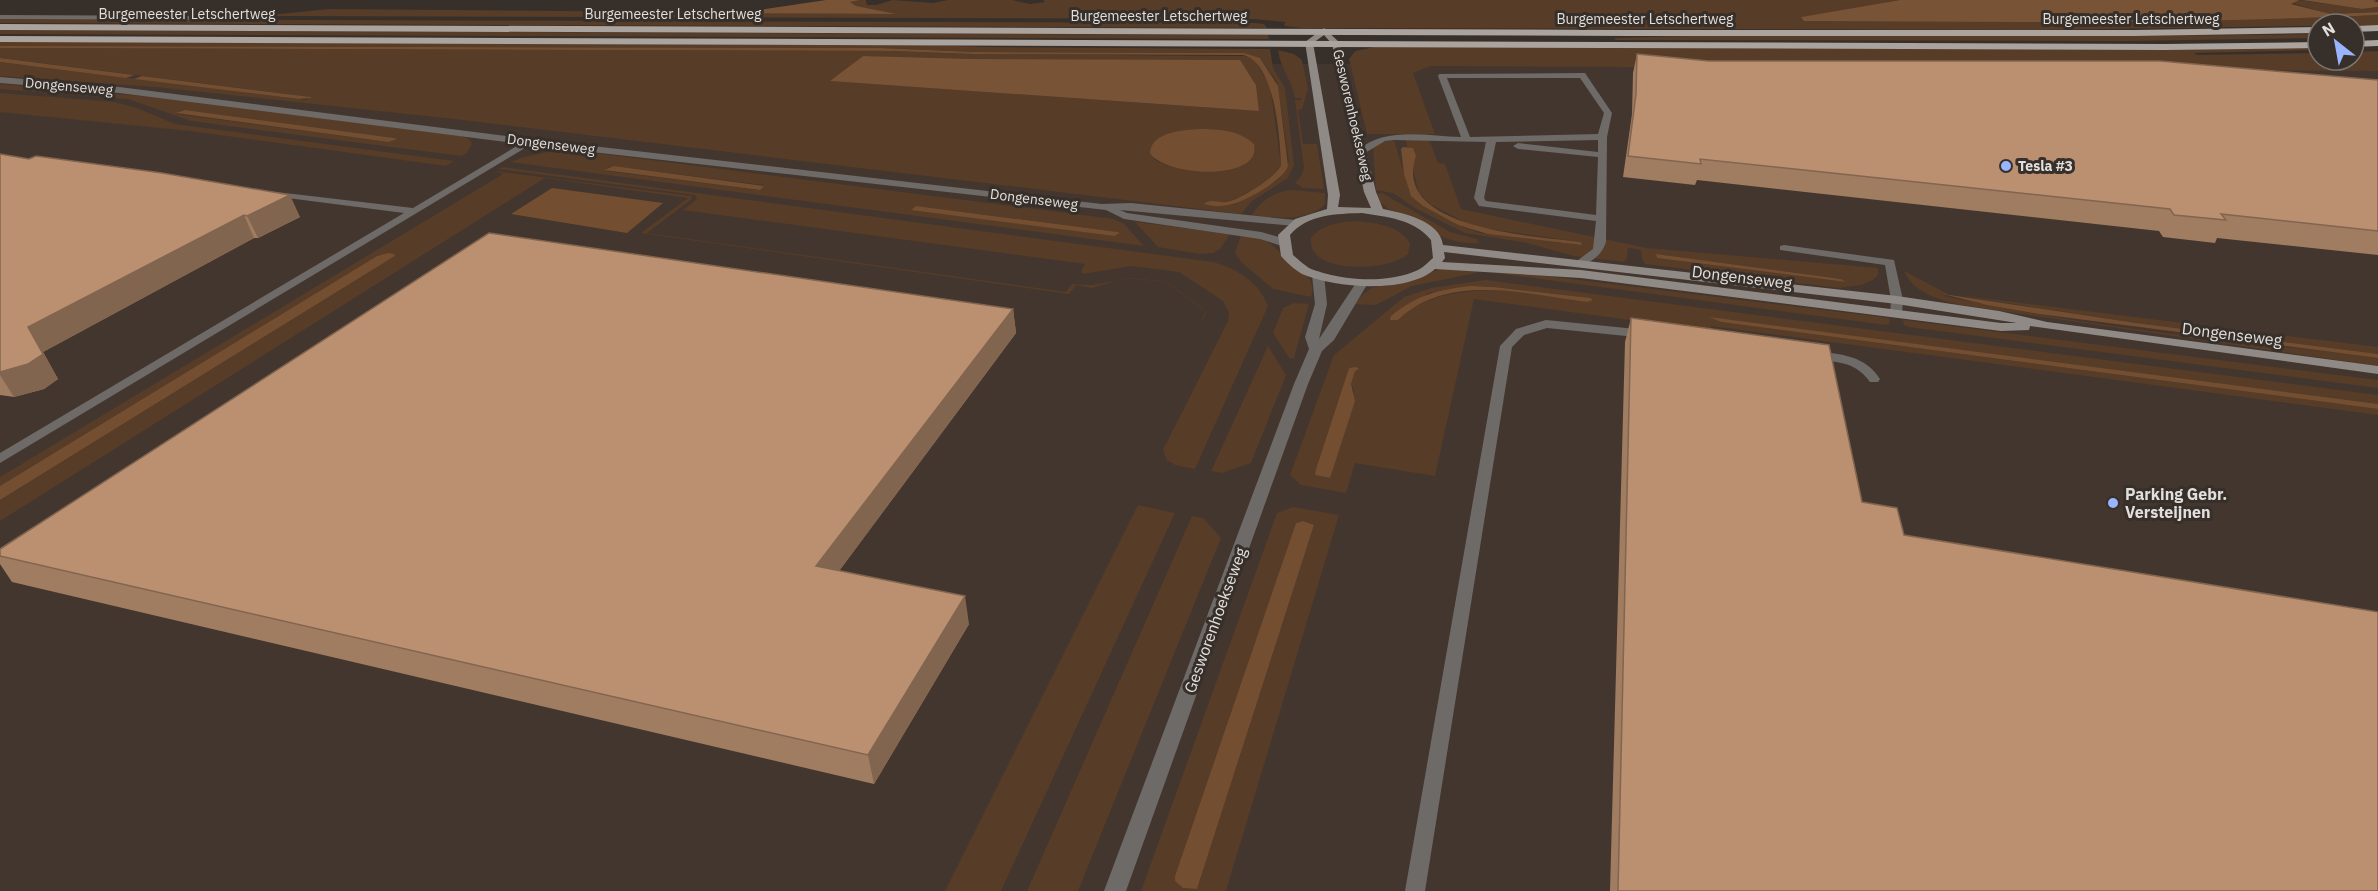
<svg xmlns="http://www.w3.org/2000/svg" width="2378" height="891" font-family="'IBM Plex Sans',sans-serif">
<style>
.built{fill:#43362e}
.green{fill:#573c27;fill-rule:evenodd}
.forest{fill:#795336}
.water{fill:#744e31}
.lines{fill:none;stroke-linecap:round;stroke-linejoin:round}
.lane{fill:#6e6a68;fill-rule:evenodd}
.street{fill:#6e6a68;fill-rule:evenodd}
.secondary{fill:#908a87;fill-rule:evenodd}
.primary{fill:#aaa39e;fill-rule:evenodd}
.wall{fill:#a07c61}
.shaded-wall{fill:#82654f}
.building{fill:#ba9071;stroke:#82654f;stroke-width:1.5}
.poi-dot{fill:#99b5fd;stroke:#362f2a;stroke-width:2}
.labels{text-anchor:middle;stroke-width:6;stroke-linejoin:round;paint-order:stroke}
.far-street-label{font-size:14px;fill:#e3dfdc;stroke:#362f2a}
.far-poi-label{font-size:14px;font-weight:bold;fill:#e3dfdc;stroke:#362f2a;text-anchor:start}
.street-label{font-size:16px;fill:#e3dfdc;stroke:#362f2a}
.poi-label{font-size:16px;font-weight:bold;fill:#e3dfdc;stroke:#362f2a;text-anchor:start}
</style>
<rect width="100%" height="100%" fill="#362f2a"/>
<!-- built -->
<path class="built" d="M1427,64L2378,66V891H0V65Z"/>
<!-- green -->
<path class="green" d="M861,0H866L867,5H876L893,0L933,3L948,0H1012L1030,4L1045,2L1043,0H1900L1802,17C1994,22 2186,23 2378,15V25L2042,30L1302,28L1284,26L1285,22L1253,19L260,16L329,9L892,14L855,6L849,2Z
M2299,0L2362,9L2378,7V12L2330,14L2291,3Z
M0,19L1255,23L1264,24L1267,28L0,23Z
M0,30L1268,35L1269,39L0,34Z
M2318,34V38L2124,41L1616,40L1614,38C1849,30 2083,39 2318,34Z
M0,41L905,44L987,47L1270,49L1273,68L1285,88L1294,165L1288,178L1252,201L1241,214L463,120L155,87L0,76V62L306,100L311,97L0,58V48L892,51L973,54L1245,56L1254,59L1270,85L1281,165C1276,178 1242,197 1229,201C1224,203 1215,201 1210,201L1224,206L1234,204L1278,180L1289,162L1277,82L1260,58L1240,53L975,52L881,48L0,46ZM863,56L1249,73L1256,85L1259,111L831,81ZM1199,129C1221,130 1240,130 1255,148C1252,183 1173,173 1154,159L1157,140L1179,131Z
M1379,46H2318V50L2194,53L2197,55L2318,53V60H2354V52L2378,51V71L1431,66L1413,73L1435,134H1367L1349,59L1355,51Z
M1278,50L1294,54L1302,60L1308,89L1302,109L1298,110L1303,144H1317L1324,189L1303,188L1295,183L1301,176L1304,168L1295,100H1301V98H1295C1292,80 1280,68 1278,50Z
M0,84L163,98L461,136L469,139L472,144L467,153L461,156L191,121L128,99L0,89ZM185,110L394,138H396L388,142L176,114Z
M0,93L115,102L137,108L175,124L454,161L446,166L190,131L0,112Z
M1405,138L1429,139L1438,163L1445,164L1461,209L1647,248L1878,268V275L1873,280L1861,285L1839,288L1645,264L1642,259L1641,250L1628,248L1627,258L1624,262L1574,256L1527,243L1465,233L1415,208L1393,193L1376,190L1373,148L1383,142L1394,140L1410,193L1423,206L1458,225L1480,233L1582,245L1581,242L1474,227L1430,204L1419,193ZM1656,254L1841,279L1846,282L1657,258Z
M557,150L580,151L1114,219L1124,224L1144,246L510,162L524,157ZM614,166L763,185V186L759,190L607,171L605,169ZM916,206L1118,232L1120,233L1114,236L912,209Z
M503,167L1213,262C1236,268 1260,283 1268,306L1195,469L1175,465L1167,460L1163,450L1228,321L1229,313L1223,301L1179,272L1132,266L1083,274L1081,272L1085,264L683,210L697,199L695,195L498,169Z
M495,171L691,196L692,199L647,233L1066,292L1072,284L1092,285L1130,278L1162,281C1165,282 1168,283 1170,284L1202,308C1208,313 1204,317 1201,323L1205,311L1166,282L1125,278L1092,288L1076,285L1069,294L641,233L688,198L545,178L0,521V500L395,256L388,253L377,256L0,486V477L503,174Z
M1293,190L1325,193V204C1309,222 1273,218 1252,215C1260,201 1277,190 1293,190Z
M1382,193L1450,232L1477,239L1479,243C1448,246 1413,223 1387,208L1380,202L1377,194Z
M1357,221C1375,223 1399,225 1410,243L1408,254C1389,272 1306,275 1311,238C1322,224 1340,222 1357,221Z
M1135,222H1136L1230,234L1220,249L1213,253L1200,254L1158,247Z
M1241,235C1250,237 1260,237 1268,242C1276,246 1279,253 1285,258C1298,269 1318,277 1311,297L1273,289L1242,263L1235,253Z
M1444,268L1476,269V273L1412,286L1376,305L1355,304C1370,282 1385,285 1408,280C1421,277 1432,271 1444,268Z
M1904,271L1948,294L1945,296C2087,328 2234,340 2378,358V366L1961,305C1940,300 1913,293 1904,271Z
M1513,272L1889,318L1890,323L1886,325L1495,273Z
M1486,280L2378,395V404L1712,318L1721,322L2378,409V415L1711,326V331L1474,299L1435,476L1355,463L1346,493L1301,485L1290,475L1334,355L1404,297L1431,288ZM1486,286L1590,298C1534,294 1453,277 1406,313L1428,293ZM1349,368L1355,370L1351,384L1354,391L1330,478L1315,475L1316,469Z
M1956,295L2378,347V354L2136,323Z
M1294,303L1309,304L1294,358L1290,359L1273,333L1283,308Z
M1903,320L2378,380V388L1909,327L1904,325Z
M1268,346L1286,375L1251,463L1222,473L1211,471Z
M1138,505L1175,513L1001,891H945Z
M1293,507L1339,515L1226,891H1141L1277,513ZM1303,521L1314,525L1197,889L1183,888L1175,881V876L1296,523Z
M1192,516L1203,518L1221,538L1078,891H1027Z"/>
<!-- forest -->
<path class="forest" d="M826,0H861L850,2L856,6L896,14L739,13Z
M1900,0H2299L2291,4L2331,14L2378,12V15C2187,24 1995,22 1804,21L1801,17Z
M2302,0H2378L2373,1L2378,2V7L2362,9Z
M863,56L970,59L1240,60L1256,85L1259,111L830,81Z"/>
<!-- water -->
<path class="water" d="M0,46L881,48L975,52L1244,53L1260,58L1278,86L1288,166C1284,180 1243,203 1228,205C1221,207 1211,206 1204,204C1211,198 1218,203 1227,202C1239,200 1277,177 1281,165C1280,138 1275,60 1242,55L973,54L892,51L0,48Z
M0,58L134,75L126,78L0,62Z
M142,76L311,97V98L299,99L134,79Z
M185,110L394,138L397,139L388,142L176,113Z
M1199,129C1218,129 1239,130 1254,144C1263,182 1165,177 1150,153C1151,132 1183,130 1199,129Z
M1403,147L1413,148L1416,156C1390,230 1538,236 1581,242L1582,245L1488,234L1458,225L1423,206L1411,196L1404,174L1401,149Z
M614,166L764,186L760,190L604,170Z
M552,188L663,203L627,233L511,214Z
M916,206L1118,232L1120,233L1114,236L911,210Z
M388,253L394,254L395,256L0,500V486L377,256Z
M1656,254L1841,279L1846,282L1657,258Z
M1470,286L1494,287L1590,298L1593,300L1587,302C1525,294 1448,272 1398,320H1390L1391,316C1417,295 1437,290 1470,286Z
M1943,294L2136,323L2378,354V358L2039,314L1987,305Z
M1709,317L2378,404V409L1721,322Z
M1356,367L1359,369L1355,371L1351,384L1355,401L1330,478L1315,475L1316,469L1349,368Z
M1303,521L1314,525L1197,889L1183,888L1175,881V876L1296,523Z"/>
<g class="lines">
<!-- lane -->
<path class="lane" d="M1585,73L1612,113L1607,137L1606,242C1602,255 1592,262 1579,266L1574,263L1593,249L1596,221L1479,206L1474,198L1486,142L1394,140L1385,141L1365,153L1357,151C1384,126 1427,136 1461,137L1438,76L1439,74ZM1447,78H1580L1604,113L1598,134L1470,137ZM1598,140V152L1518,143L1513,146L1518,149L1598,157L1596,215L1486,201L1484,198L1496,142Z
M527,140L535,142L0,463V453L404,213L272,196L268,195V191L413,208Z
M1784,245L1894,260L1903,300L1902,314L1896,317L1890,314L1891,300L1885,265L1780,250V246Z
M1546,320L1646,330L1652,334L1646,338L1547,328L1524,335L1512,347L1425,891H1405L1500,346L1516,329Z
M1814,351C1840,354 1865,355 1880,379L1878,382H1870C1854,359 1833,363 1810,358L1808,355L1810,352Z"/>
<!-- street -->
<path class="street" d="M0,15L223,16L227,18L223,20L0,19Z
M0,77L119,87L530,139L1102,204L1131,203L1295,220L1301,223L1295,226L1120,210L1127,213L1261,232L1286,239L1288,242L1282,246L1260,239L1124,219L1106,210L530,145L119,93L0,83Z
M1318,271L1324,275L1327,304L1319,339L1358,280L1362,279L1368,283L1334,340L1322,351L1308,384L1126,891H1104L1294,384L1309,349L1305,337L1315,304L1312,275Z"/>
<!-- secondary -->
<path class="secondary" d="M1324,28L1340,43L1376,192L1383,209C1402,213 1440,220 1443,245L1897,296L1999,311L2047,322L2378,366V374L2030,326L2029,330L2001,331L1581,278L1435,269C1407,294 1335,288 1302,274C1295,270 1286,262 1281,256L1278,235L1295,219L1327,209L1328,195L1305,42ZM1324,35L1332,44L1364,192L1371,208L1338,207L1340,195L1313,43ZM1362,213C1387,217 1414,219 1431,240L1433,258C1428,262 1424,267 1418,270C1388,284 1342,281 1311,269C1305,266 1298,259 1293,255L1290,235C1308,214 1336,214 1362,213ZM1444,252L1897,304L2017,323H2001L1581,270L1442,262L1445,258Z"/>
<!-- primary -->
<path class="primary" d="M0,24L1632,30H2134L2318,27V33L2134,36H1632L0,30Z
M2378,25V31L2354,32V26Z
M0,36L2164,44L2318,42V48L2164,50L0,42Z
M2378,40V46L2354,47V41Z"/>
</g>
<!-- wall -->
<path class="wall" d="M1637,54L1709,61L2378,80V255L2217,238L2215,243L2163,237L2159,231L1697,180L1695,185L1623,177L1632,114L1633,73Z
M0,154L300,217L258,238H254L43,352L58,379L44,389L14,397L0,395Z
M1013,309L1016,333L839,571L969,624L874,784L12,582L0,564V549Z
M1631,318L1904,535L2378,891H1610L1625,342Z"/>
<!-- shaded-wall -->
<path class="shaded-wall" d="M290,195L300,217L258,238L247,216Z
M244,215L254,238L43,352L58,379L44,389L14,397L0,375V372L28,327Z
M1013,309L1016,333L822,594L816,566Z
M965,596L969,624L874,784L868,755Z"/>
<!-- building -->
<path class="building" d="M1637,54L1709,61H2160L2378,80V231L2221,214L2226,220L2174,215L2170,209L1700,159L1701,164L1628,156L1636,94Z
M0,154L29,159L36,156L162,173L290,195L247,216L244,215L28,327L43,354L28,364L0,372Z
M489,233L1013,309L816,566L965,596L868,755L0,556V549Z
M1631,318L1829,345L1862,502L1897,508L1904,535L2378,612V891H1618Z"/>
<!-- markers -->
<g class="poi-dot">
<circle cx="2006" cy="166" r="6"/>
<circle cx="2113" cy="503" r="6"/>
</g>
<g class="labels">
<!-- far-street labels -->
<g class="far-street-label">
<text x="187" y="19">Burgemeester Letschertweg</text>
<text x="673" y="19">Burgemeester Letschertweg</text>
<text x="1159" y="21">Burgemeester Letschertweg</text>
<text x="1645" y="24">Burgemeester Letschertweg</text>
<text x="2131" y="24">Burgemeester Letschertweg</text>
<text transform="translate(69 86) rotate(5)" y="5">Dongenseweg</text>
<text transform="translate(1353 115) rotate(77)" y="5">Gesworenhoekseweg</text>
<text transform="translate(551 144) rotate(7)" y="5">Dongenseweg</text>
<text transform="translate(1034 199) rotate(7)" y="5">Dongenseweg</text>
</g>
<!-- far-poi labels -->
<g class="far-poi-label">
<text x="2018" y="171">Tesla #3</text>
</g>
<!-- street labels -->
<g class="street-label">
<text transform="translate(1742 277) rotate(7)" y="6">Dongenseweg</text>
<text transform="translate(2232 334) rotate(7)" y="6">Dongenseweg</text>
<text transform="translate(1215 620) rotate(-70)" y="6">Gesworenhoekseweg</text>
</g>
<!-- poi labels -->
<g class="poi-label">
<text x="2125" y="500">Parking Gebr.<tspan x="2125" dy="18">Versteijnen</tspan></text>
</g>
</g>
<!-- north arrow -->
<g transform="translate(2336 42) rotate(329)"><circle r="28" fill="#362f2a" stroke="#7b7571" stroke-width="1.5"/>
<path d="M0-4.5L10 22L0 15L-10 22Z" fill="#99b5fd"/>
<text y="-9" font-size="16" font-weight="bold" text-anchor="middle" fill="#e3dfdc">N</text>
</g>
</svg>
